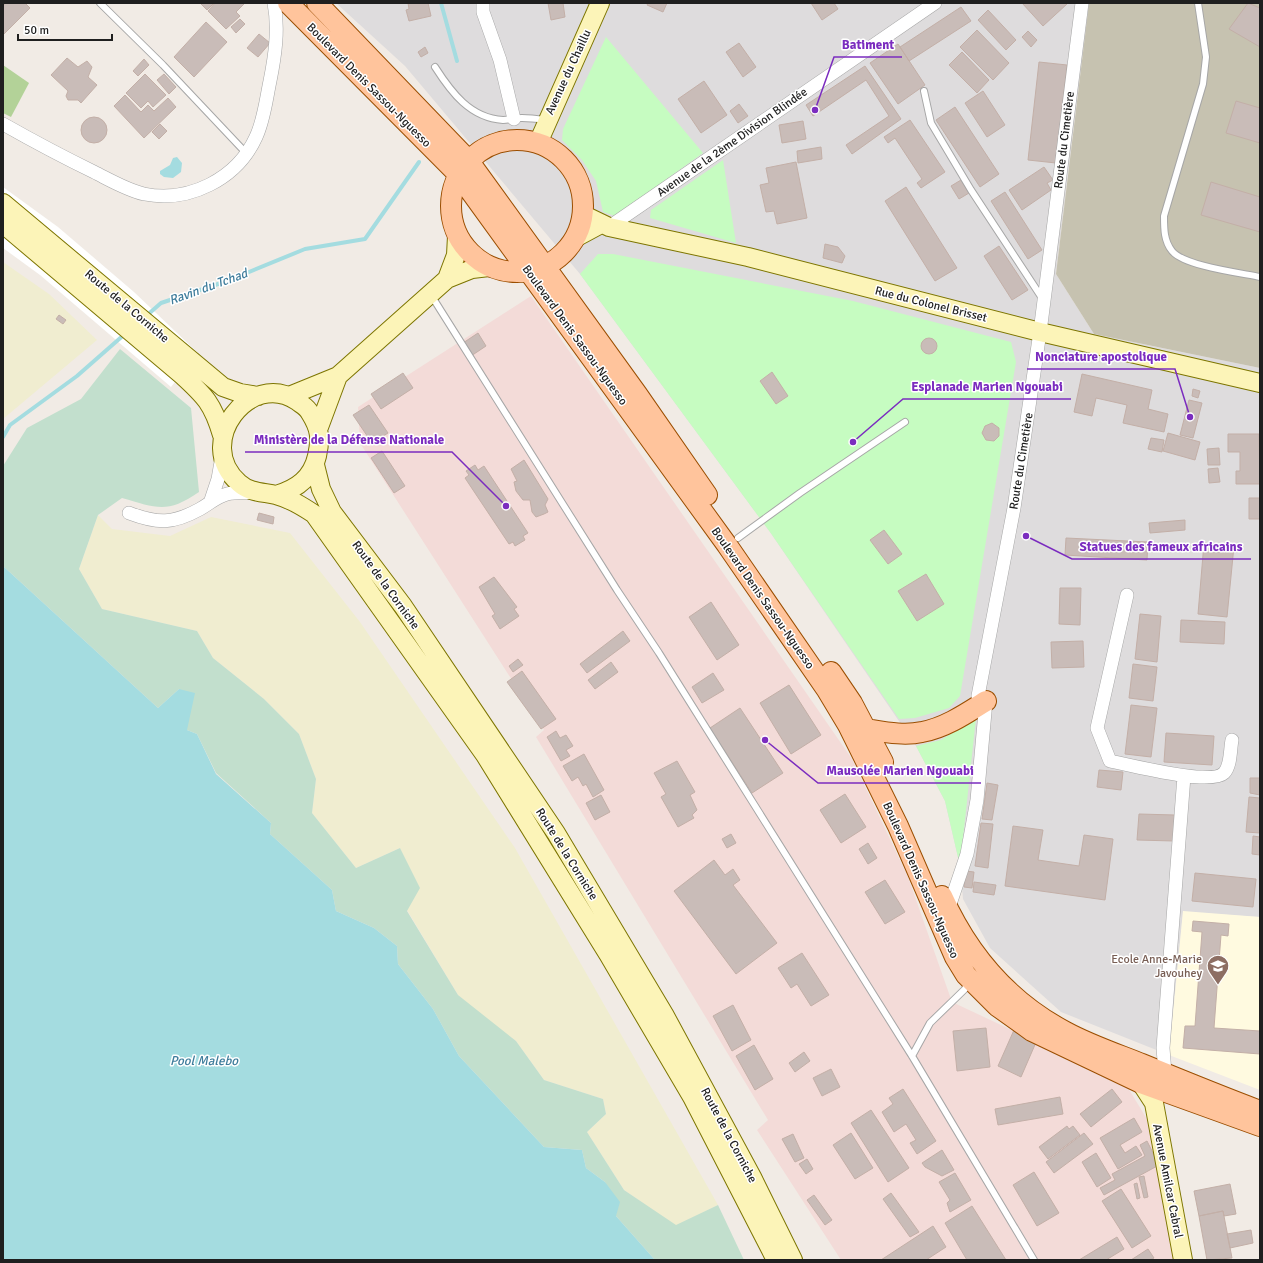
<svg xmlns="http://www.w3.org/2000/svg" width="1263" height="1263" font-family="Signika,sans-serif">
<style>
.residential{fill:#dedcdd}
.education{fill:#fffae0}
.military{fill:#f3dbd8}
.construction{fill:#c6c2b0}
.farmland{fill:#f0edd0}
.forest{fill:#b3d298}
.wetland{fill:#c2dfcd}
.park{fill:#c6fcc1}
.water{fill:#a4dce0}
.pier{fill:#fff}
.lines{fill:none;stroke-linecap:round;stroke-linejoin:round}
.stream{stroke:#a4dce0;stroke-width:4}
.building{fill:#c9bcb8;stroke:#c3afa7}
.lane-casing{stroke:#a6a6a6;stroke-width:8}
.street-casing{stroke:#a6a6a6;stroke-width:14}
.secondary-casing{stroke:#7d7500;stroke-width:20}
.primary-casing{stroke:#9b4e00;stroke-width:22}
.lane{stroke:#fff;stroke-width:6}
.street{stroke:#fff;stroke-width:13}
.secondary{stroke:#fcf4b8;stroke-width:18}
.primary{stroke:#ffc49c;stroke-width:20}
.labels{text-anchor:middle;stroke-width:3;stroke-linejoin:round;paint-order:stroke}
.street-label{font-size:12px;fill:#1f1f1f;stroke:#fff}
.education-label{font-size:12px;fill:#785e54;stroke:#fff;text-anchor:end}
.water-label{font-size:13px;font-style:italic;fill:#3f7d9c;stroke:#fff}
.leader{fill:none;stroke:#7b2cbf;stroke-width:1.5}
.callout-dot{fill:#7b2cbf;stroke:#fff;stroke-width:1.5}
.callout-label{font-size:13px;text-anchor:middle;font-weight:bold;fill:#7b2cbf;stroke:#fff;stroke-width:3;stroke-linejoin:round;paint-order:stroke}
</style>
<rect width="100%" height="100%" fill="#f1ebe5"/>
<!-- residential -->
<path class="residential" d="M336,3H1089L1056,274L1094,334L1260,368V917L1183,912L1169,1055L1061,1012L990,948L963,899L960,866L945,801L916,746L770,532L580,274L405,66Z"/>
<!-- education -->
<path class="education" d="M1183,911L1260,917V1090L1169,1055Z"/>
<!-- military -->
<path class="military" d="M531,296L852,759L908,877L952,1002L1125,1083L1150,1124L1176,1260H841L757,1130L768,1120L536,737L544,730L360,443L358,407Z"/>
<!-- construction -->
<path class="construction" d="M1089,3H1260V368L1094,334L1056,274Z"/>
<!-- farmland -->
<path class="farmland" d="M3,262L49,294L97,340L3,419Z
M98,515L112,529L170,536L211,517L290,533L360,622L515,848L718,1205L676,1226L624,1190L587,1132L606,1114L603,1099L544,1080L516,1041L485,1020L458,995L407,910L400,848L356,868L312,813L316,779L299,734L264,699L213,658L197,631L102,609L79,569Z"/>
<!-- forest -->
<path class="forest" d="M3,65L29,83L11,117L3,113Z"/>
<!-- wetland -->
<path class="wetland" d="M120,349L191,408L199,492C167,514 157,508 122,498L98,515L79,569L102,609L197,631L213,658L264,699L299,734L316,779L312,813L356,868L400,848L420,888L407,911L458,995L516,1041L544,1080L603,1099L606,1114L587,1132L624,1190L676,1225L718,1205L744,1260H655L616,1216L605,1182L586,1168L582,1150L544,1147L459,1056L433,1009L398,964L397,946L374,928L336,911L332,890L270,834L271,823L216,773L197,734L187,730L179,689L158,708L3,566V466L27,428L81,399Z"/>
<!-- park -->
<path class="park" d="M606,37L703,153L615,216L603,212L596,181L582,160L562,140L563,129Z
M723,160L736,243L650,218L651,210Z
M598,254H613L853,301L1011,342L1016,362L960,696L949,708L915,718L899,719L770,532L580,274Z
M976,718L960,866L945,801L916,746L941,740Z"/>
<!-- water -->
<path class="water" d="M177,157L182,163L181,172L173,178L164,177L160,174V171L170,165L173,158Z
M3,566L158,708L179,689L195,693L187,730L197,734L216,774L271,823L270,834L332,890L336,911L374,928L397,946L398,964L433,1009L459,1056L544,1147L582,1150L586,1168L605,1182L620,1202L616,1216L655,1260H3Z"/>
<!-- pier -->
<path class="pier" d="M3,187L58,227L134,292L198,353L171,387L40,275L3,248Z"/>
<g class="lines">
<!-- stream -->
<path class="stream" d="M441,3L457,61
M145,317L161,303L227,281L305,249L365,239L419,162
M3,437L10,425L77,376L126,333"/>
</g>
<!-- building -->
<path class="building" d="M6,3H25L30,8L3,35V6Z
M200,3H214L207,10Z
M215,3H245L236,12L240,16L226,29L208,11Z
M408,3H428L431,16L409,21L406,10L409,9Z
M548,3H563L565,17L551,20Z
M648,3H667L663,12L647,5Z
M811,3H834L838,9L822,20Z
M1022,3H1066L1067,4L1043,26Z
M1248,3L1260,8V47L1229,29Z
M961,7L971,21L909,61L900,47Z
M988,10L1016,40L1006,50L978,20Z
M240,19L245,24L236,33L231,27Z
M206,22L227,42L194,77L174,57Z
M977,30L1009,63L993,80L960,47Z
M1028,31L1037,40L1031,47L1022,37Z
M259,34L270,43L258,57L247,48Z
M739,43L756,67L743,77L726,52Z
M898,44L925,85L898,104L870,63Z
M425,47L428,53L421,57L418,52Z
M962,52L989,80L977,93L949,65Z
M67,58L78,67L87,61L92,67L88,77L97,85L81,103L78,100H68L66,96L68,91L51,75Z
M144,59L149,65L138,76L133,71Z
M1039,62L1067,65L1056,163L1028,160Z
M865,66L901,119L852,154L846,145L889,116L866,80L813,116L806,105Z
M145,74L166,95L153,107L148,101L141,108L126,93Z
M164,74L176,87L169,94L157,80Z
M704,81L727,115L701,133L678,99Z
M983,91L1005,125L987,137L965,103Z
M125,95L141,112L148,105L154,111L168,98L176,107L144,138L114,106Z
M1236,101L1260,108V143L1226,133Z
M739,104L748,116L738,123L730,111Z
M955,107L999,174L980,187L936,120Z
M81 130a13 13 0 1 1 26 0a13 13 0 1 1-26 0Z
M910,120L945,172L921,188L917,183L922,179L895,138L888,143L884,137Z
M803,121L806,139L782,143L779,125Z
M160,124L167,131L159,139L152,132Z
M821,147L822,159L798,163L797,151Z
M796,162L807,218L777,224L774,211L766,212L760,185L769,183L766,168Z
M1044,167L1053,180L1047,183L1051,190L1022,210L1009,190Z
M961,180L969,193L959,199L951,186Z
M1211,182L1260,197V232L1201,215Z
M906,187L957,268L935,281L885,201Z
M1005,192L1042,250L1028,259L991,201Z
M825,244L838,247L845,256L842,263L823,258Z
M999,246L1028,290L1012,300L984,256Z
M59,315L66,320L63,324L56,319Z
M478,333L486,346L471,356L463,343Z
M921 346a8 8 0 1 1 16 0a8 8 0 1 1-16 0Z
M772,372L788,396L776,404L760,381Z
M403,373L413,388L381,409L371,394Z
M1082,374L1152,390L1148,409L1168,414L1164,432L1123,423L1127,405L1096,398L1092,416L1074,412Z
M1193,389L1200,391L1198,398L1192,396Z
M1189,400L1202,403L1193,438L1180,435Z
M369,405L388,433L372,443L353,415Z
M992,423L999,428V436L994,441L986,440L982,433L985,426Z
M1168,433L1200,442L1195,460L1163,451Z
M1228,434H1259L1260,484H1236V471H1240V452H1228Z
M1151,438L1164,440L1162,452L1148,449Z
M1219,448L1220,465H1208L1207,449Z
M382,451L405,486L394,493L371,458Z
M524,460L548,499L545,505L548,512L544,514L536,517L532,512L530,500H523L516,491L514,482L517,481L511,469Z
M475,465L478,470L484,466L528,533L523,536L525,540L515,546L513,542L509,544L465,478L469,475L466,471Z
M1218,468L1220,482L1209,483L1208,469Z
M1249,498H1260V519H1249Z
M259,513L274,517L273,524L257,520Z
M1185,520V530L1150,533L1149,523Z
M884,530L902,554L888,564L870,540Z
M1066,538L1148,542L1147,560L1065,555Z
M1204,543L1234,546L1227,617L1198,614Z
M926,574L944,604L917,621L898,591Z
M494,577L517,607L514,609L519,616L500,629L492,616L495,614L479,587Z
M1060,588H1081L1080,625L1059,624Z
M711,602L739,645L717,660L689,617Z
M1140,614L1161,616L1157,662L1135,659Z
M1181,620L1225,622L1224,644L1180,642Z
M623,631L630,641L587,673L580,664Z
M1083,641L1084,667L1052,668L1051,642Z
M518,659L523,665L513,672L509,666Z
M611,662L618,672L595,689L588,680Z
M1133,664L1157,667L1153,701L1129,698Z
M522,671L556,719L541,729L507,682Z
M713,673L724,690L702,703L692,687Z
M789,685L821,735L791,754L760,703Z
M1131,705L1157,708L1151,757L1125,754Z
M740,708L783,773L752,793L710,728Z
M556,731L560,738L566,735L573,746L566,750L570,756L561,761L547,737Z
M1166,733L1214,736L1212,765L1164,762Z
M584,754L604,790L593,797L586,784L583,786L578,777L572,781L563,766Z
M677,761L695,792L690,795L697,810L692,815L694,818L678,827L661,797L666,794L654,773Z
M1099,770L1123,772L1121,790L1097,787Z
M1250,778H1260V795L1250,793Z
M987,783L998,785L992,820L982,819Z
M845,794L866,827L841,843L820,810Z
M601,795L610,812L595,820L586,803Z
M1249,797L1260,798V833L1246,832Z
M1139,814L1175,815L1174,841L1137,840Z
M981,823L993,824L988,868L975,866Z
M1013,826L1043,830L1038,860L1079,866L1084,835L1113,839L1105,900L1005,886Z
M731,834L736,843L727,848L722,839Z
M1253,836L1260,837V855L1252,854Z
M868,843L877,858L868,864L859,849Z
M714,860L725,875L733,869L740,880L733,885L777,943L736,974L674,891Z
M966,871L974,872L972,888L964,887Z
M1195,873L1256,879L1253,907L1192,901Z
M885,880L905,912L885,924L865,892Z
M974,882L996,885L994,895L973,892Z
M1193,921L1229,924L1228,936L1221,935L1214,1028L1260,1031V1054L1183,1048L1185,1026H1195L1202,932L1192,931Z
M802,953L829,995L811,1006L797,984L791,988L778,968Z
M733,1005L751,1040L732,1051L713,1016Z
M986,1028L990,1067L957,1071L953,1031Z
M1014,1030L1037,1040L1021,1077L998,1066Z
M754,1045L773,1079L755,1090L736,1056Z
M804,1052L810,1061L795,1072L789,1063Z
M831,1069L840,1087L822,1096L813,1078Z
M903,1089L936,1141L917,1154L910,1143L916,1140L906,1124L894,1132L882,1112L893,1104L889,1098Z
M1112,1089L1122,1102L1091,1127L1080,1114Z
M1060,1097L1063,1114L998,1125L995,1109Z
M871,1110L909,1168L888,1182L851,1123Z
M1134,1118L1142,1132L1120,1145L1125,1153L1136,1146L1142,1155L1118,1169L1100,1138Z
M1067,1126L1069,1129L1073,1126L1080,1135L1048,1159L1039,1147Z
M851,1133L873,1168L855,1179L833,1145Z
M1084,1133L1093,1144L1054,1173L1046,1162Z
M793,1134L804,1158L795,1162L782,1139Z
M1147,1141L1159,1165L1104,1195L1100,1188L1115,1180L1112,1174L1145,1156L1140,1145Z
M942,1150L954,1170L942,1176L925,1167L922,1163Z
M1096,1153L1111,1178L1097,1187L1082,1162Z
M807,1159L813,1169L806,1174L799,1164Z
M1034,1172L1059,1213L1037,1226L1013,1185Z
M955,1173L971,1200L950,1212L947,1203L950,1200L939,1182Z
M1144,1176L1148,1197L1144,1198L1139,1177Z
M1137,1183L1140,1198L1137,1199L1134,1184Z
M1230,1184L1236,1214L1224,1216L1223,1211L1199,1216L1194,1191Z
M1121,1189L1151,1236L1132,1248L1102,1201Z
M891,1193L919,1232L910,1237L883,1199Z
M814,1195L832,1220L825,1225L807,1200Z
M972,1206L1006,1260H967L945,1223Z
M1223,1211L1232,1258L1207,1260L1199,1216Z
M933,1226L946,1247L926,1260H881Z
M1251,1230L1253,1243L1230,1248L1227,1234Z
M1117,1237L1124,1249L1106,1260H1079Z
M1148,1249L1154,1258L1150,1260H1131Z"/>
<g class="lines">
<!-- lane casing -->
<g class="lane-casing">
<path id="lane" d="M100,3L163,65L247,154
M1198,3L1206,57L1203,84L1164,216C1164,229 1164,241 1172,251C1184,266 1241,273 1260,277
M435,67C451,92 470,118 503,120C509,120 515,118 522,118C530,118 538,119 546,120
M924,91L931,123L971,190L1042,298
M431,295L617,590L659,653L912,1056L1034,1260
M738,538L800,493L905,422
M912,1056L930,1023L965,989L967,982"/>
</g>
<!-- street casing -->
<g class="street-casing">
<path id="street" d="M483,3V12L500,60L514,119
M3,124C33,141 63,157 94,172C110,180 127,190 144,194C189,203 237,179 256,137C264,120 266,100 270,81C275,56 279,29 274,3
M609,227L935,3
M211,500L218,479L222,456
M129,513C158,524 173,524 200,509C209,504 216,497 227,494C235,492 246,493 254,492
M1127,595L1097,728L1110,761C1130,765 1211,786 1224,773C1231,766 1230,750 1232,740
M948,910L967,854L977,800L986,701L978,696L1014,508L1040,332L1082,3
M1165,1073L1163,1048L1184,776"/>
</g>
<!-- secondary casing -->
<g class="secondary-casing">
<path id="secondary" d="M538,143L600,3
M3,203L223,387L240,393L258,396
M582,214L609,227L748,257L1040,332L1260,383
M3,224L182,375C205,396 213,404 222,435
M575,238L601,224
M447,279L456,255L457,236
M289,396L338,376L447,279L472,269L489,267
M319,427L338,376
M315,465L321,489L332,512L403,606L556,833L664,1014L752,1177L793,1260
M276,495C297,489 312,478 317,456C321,438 320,429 310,413C307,407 302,405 297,401C250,369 193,443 239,483C250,493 263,492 276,495C291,499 302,506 314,514L485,755L608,954L692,1097L776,1260
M1142,1075L1141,1083L1154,1103L1183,1260"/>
</g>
<!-- primary casing -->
<g class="primary-casing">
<path id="primary" d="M288,3L458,174L727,545L827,690L848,725L898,826L955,957L966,975L997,1006L1032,1031L1141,1083L1260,1126
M317,3L468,160L637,394L707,495
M451 206a66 66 0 1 1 132 0a66 66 0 1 1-132 0Z
M831,672L852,703L883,762
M866,729C885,732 904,736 922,732C945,728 967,713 986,701
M942,896C968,954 1009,1002 1066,1032C1090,1045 1117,1054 1142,1064C1181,1080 1220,1096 1260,1111"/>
</g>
<!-- lane -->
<use href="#lane" class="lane"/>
<!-- street -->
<use href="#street" class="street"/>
<!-- secondary -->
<use href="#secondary" class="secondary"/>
<!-- primary -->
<use href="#primary" class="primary"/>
</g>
<!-- icons -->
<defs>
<g id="school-pin" transform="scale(1.15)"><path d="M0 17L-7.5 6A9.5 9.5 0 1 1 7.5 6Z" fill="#8d6e63" stroke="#fff"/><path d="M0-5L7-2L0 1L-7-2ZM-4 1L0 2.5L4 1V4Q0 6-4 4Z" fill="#fff"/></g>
</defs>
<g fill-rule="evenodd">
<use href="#school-pin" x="1218" y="966"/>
</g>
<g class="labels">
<!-- street labels -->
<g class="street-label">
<text transform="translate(568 72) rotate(-65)" y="4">Avenue du Chaillu</text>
<text transform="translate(369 85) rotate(45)" y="4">Boulevard Denis Sassou-Nguesso</text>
<text transform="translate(1064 140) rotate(-83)" y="4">Route du Cimetière</text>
<text transform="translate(732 142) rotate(-35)" y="4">Avenue de la 2ème Division Blindée</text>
<text transform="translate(931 304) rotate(14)" y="4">Rue du Colonel Brisset</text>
<text transform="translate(127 306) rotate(40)" y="4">Route de la Corniche</text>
<text transform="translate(575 335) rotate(54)" y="4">Boulevard Denis Sassou-Nguesso</text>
<text transform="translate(1021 461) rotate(-81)" y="4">Route du Cimetière</text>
<text transform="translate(386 585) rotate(54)" y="4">Route de la Corniche</text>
<text transform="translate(763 598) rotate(55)" y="4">Boulevard Denis Sassou-Nguesso</text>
<text transform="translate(567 854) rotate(58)" y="4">Route de la Corniche</text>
<text transform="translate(921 880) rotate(66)" y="4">Boulevard Denis Sassou-Nguesso</text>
<text transform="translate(729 1135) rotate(62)" y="4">Route de la Corniche</text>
<text transform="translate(1168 1181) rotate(79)" y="4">Avenue Amilcar Cabral</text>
</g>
<!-- education labels -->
<g class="education-label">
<text x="1202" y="963">Ecole Anne-Marie<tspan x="1202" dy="14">Javouhey</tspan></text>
</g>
<!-- water labels -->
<g class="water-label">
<text transform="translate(208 286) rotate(-20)" y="5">Ravin du Tchad</text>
<text x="204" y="1065">Pool Malebo</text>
</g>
</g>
<!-- callouts -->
<path class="leader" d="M815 110L834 57H902M1190 417L1175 369H1027M853 442L903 399H1071M506 506L452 452H245M1026 536L1072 559H1251M765 740L818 783H981"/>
<g class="callout-dot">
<circle cx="815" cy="110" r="4"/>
<circle cx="1190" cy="417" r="4"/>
<circle cx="853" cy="442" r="4"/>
<circle cx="506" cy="506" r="4"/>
<circle cx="1026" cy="536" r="4"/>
<circle cx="765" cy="740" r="4"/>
</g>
<g class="callout-label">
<text x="868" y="49">Batiment</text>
<text x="1101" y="361">Nonciature apostolique</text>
<text x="987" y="391">Esplanade Marien Ngouabi</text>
<text x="349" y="444">Ministère de la Défense Nationale</text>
<text x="1161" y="551">Statues des fameux africains</text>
<text x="900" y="775">Mausolée Marien Ngouabi</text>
</g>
<!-- border -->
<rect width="1263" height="1263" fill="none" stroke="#1f1f1f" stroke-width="8"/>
<!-- scale -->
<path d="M18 34v6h94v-6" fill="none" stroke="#1f1f1f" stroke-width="2"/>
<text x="24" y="34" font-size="12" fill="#1f1f1f" stroke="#ffffff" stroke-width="3" paint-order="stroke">50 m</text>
</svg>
